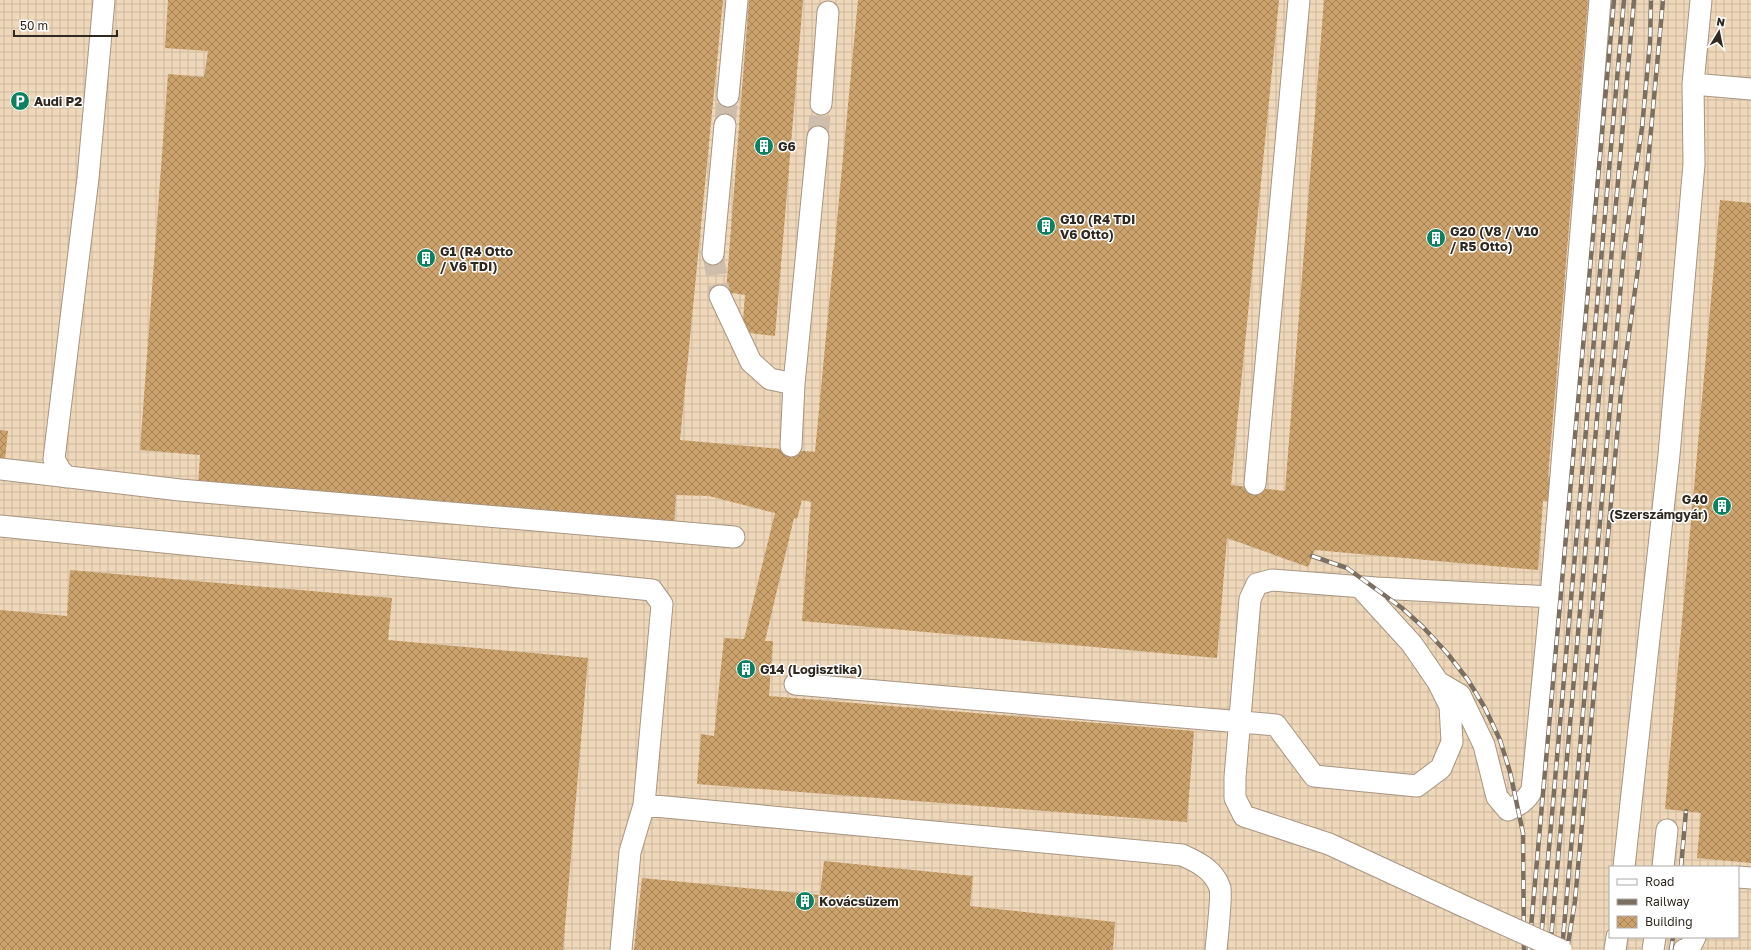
<svg xmlns="http://www.w3.org/2000/svg" width="1751" height="950" font-family="'Golos Text',sans-serif">
<style>
.industrial{fill:url(#industrial-grid);fill-rule:evenodd}
.building{fill:url(#building-cross-hatch)}
.lines{fill:none;stroke-linecap:round;stroke-linejoin:round}
.minor-tunnel{stroke:#cebdaa;stroke-width:21;stroke-dasharray:21 10;stroke-linecap:butt}
.minor-casing{stroke:#a79580;stroke-width:23}
.minor{stroke:#fff;stroke-width:21}
.rail-casing{stroke:#7a6f61;stroke-width:4.5}
.rail{stroke:#fff;stroke-width:3;stroke-dasharray:9;stroke-linecap:butt}
.minor-bridge-casing{stroke:#a79580;stroke-width:23;stroke-linecap:butt}
.minor-bridge{stroke:#fff;stroke-width:21}
.labels{text-anchor:middle;stroke-width:3;stroke-linejoin:round;paint-order:stroke}
.poi-label{font-size:13px;font-weight:bold;fill:#302920;stroke:#fff;text-anchor:start}
</style>
<defs>
<pattern id="industrial-grid" width="8" height="8" patternUnits="userSpaceOnUse"><rect width="8" height="8" fill="#efd7ba"/><path d="M0 4h8M4 0v8" fill="none" stroke="#cdb9a0"/></pattern>
<pattern id="building-cross-hatch" width="8" height="8" patternUnits="userSpaceOnUse"><rect width="8" height="8" fill="#cca26c"/><path d="M0 0l8 8M0 8l8-8" fill="none" stroke="#a68458"/></pattern>
</defs>
<rect width="100%" height="100%" fill="#f5e2cc"/>
<!-- industrial -->
<path class="industrial" d="M0,0H1751V950H0ZM1610,867H1738V937H1610Z"/>
<!-- building -->
<path class="building" d="M168,0H723L680,440L815,452L858,0H1279L1231,485L1285,491L1324,0H1588L1548,477H1555L1553,502L1543,501L1538,570L1315,550L1308,567L1227,538L1217,658L802,621L811,502L802,500L797,519L794,518L765,641H773L769,696L1194,731L1187,822L697,784L701,734L714,736L724,638L744,639L775,513L709,496L676,495L674,527L198,486L200,455L140,450L168,74L204,77L208,51L165,48Z
M749,0H803L775,336L742,332L745,295L726,292Z
M1720,200L1751,203V863L1697,858L1701,813L1665,809Z
M0,430L8,431L3,478H0Z
M70,570L392,598L388,640L588,658L563,950H0V610L67,616Z
M824,861L973,876L970,906L1115,922L1113,950H634L642,878L820,895Z"/>
<g class="lines">
<!-- minor-tunnel -->
<path class="minor-tunnel" d="M725,125L728,96
M818,137L821,104
M713,254L720,296"/>
<!-- minor casing -->
<g class="minor-casing">
<path id="minor" d="M1693,84L1751,89
M728,96L737,0
M821,104L828,12
M713,254L725,125
M720,296L751,362L770,379L794,384L818,137
M791,446L794,384
M0,469L180,490L734,537
M67,477L60,470L54,459L88,178L104,0
M1255,484L1299,0
M0,526L652,590L662,604L644,805L630,852L621,950
M1438,682L1460,695L1484,745L1497,797L1508,810C1519,805 1526,801 1532,790L1551,597L1600,0
M795,684L1276,725L1314,776L1417,786L1441,768L1452,742L1450,706L1438,682L1412,644L1360,587
M644,805L1182,855C1198,862 1214,870 1220,888C1222,895 1217,939 1216,950
M1624,867L1669,455L1694,164L1693,84L1701,0
M1663,867L1667,830
M1738,877L1751,878
M1459,904L1329,844L1244,816L1235,798V777L1250,599L1257,584L1272,580L1377,588L1551,597
M1615,950L1617,937
M1653,950L1655,937
M1684,950L1690,947L1695,937"/>
</g>
<!-- minor -->
<use href="#minor" class="minor"/>
<!-- rail casing -->
<g class="rail-casing">
<path id="rail" d="M1312,556L1347,568L1402,608L1423,627L1447,653L1468,680L1485,708L1500,740L1510,772L1523,833L1524,950
M1681,867L1686,811
M1529,950L1614,0
M1540,950L1624,0
M1550,950L1634,0
M1562,950L1624,250L1642,128L1650,42L1651,0
M1567,950L1575,901L1621,392L1639,261L1663,0
M1671,950L1673,937"/>
</g>
<!-- rail -->
<use href="#rail" class="rail"/>
<!-- minor-bridge casing -->
<g class="minor-bridge-casing">
<path id="minor-bridge" d="M1459,904L1561,950"/>
</g>
<!-- minor-bridge -->
<use href="#minor-bridge" class="minor-bridge"/>
</g>
<!-- icons -->
<defs>
<g id="parking-disc" transform="scale(1)"><circle r="9.5" fill="#0b8160" stroke="#fff"/><path d="M-3.5-5.5H1a3.5 3.5 0 0 1 0 7H-1V5.5H-3.5ZM-1-3.4V-.6H.8a1.4 1.4 0 0 0 0-2.8Z" fill="#fff"/></g>
<g id="building-disc" transform="scale(1)"><circle r="9.5" fill="#0b8160" stroke="#fff"/><path d="M-4-6H4V6H1V3H-1V6H-4ZM-2.5-4.3h1.7v1.8h-1.7ZM.8-4.3h1.7v1.8H.8ZM-2.5-1h1.7V.8h-1.7ZM.8-1h1.7V.8H.8Z" fill="#fff"/></g>
</defs>
<g fill-rule="evenodd">
<use href="#parking-disc" x="20" y="101"/>
<use href="#building-disc" x="764" y="146"/>
<use href="#building-disc" x="1046" y="226"/>
<use href="#building-disc" x="1436" y="238"/>
<use href="#building-disc" x="426" y="258"/>
<use href="#building-disc" x="1722" y="506"/>
<use href="#building-disc" x="746" y="669"/>
<use href="#building-disc" x="805" y="901"/>
</g>
<g class="labels">
<!-- poi labels -->
<g class="poi-label">
<text x="34" y="106">Audi P2</text>
<text x="778" y="151">G6</text>
<text x="1060" y="224">G10 (R4 TDI<tspan x="1060" dy="15">V6 Otto)</tspan></text>
<text x="1450" y="236">G20 (V8 / V10<tspan x="1450" dy="15">/ R5 Otto)</tspan></text>
<text x="440" y="256">G1 (R4 Otto<tspan x="440" dy="15">/ V6 TDI)</tspan></text>
<text x="1708" y="504" text-anchor="end">G40<tspan x="1708" dy="15">(Szerszámgyár)</tspan></text>
<text x="760" y="674">G14 (Logisztika)</text>
<text x="819" y="906">Kovácsüzem</text>
</g>
</g>
<!-- legend -->
<rect x="1609" y="866" width="130" height="72" fill="#ffffff" stroke="#aca9a6"/>
<rect x="1617" y="879" width="20" height="6" fill="#ffffff" stroke="#aca9a6"/>
<text x="1645" y="886" font-size="12" fill="#302920">Road</text>
<rect x="1617" y="899" width="20" height="6" fill="#7a6f61" stroke="#aca9a6"/>
<text x="1645" y="906" font-size="12" fill="#302920">Railway</text>
<rect x="1617" y="916" width="20" height="12" fill="url(#building-cross-hatch)" stroke="#aca9a6"/>
<text x="1645" y="926" font-size="12" fill="#302920">Building</text>
<!-- north arrow -->
<g transform="translate(1719 32) rotate(10)" stroke="#ffffff" stroke-width="3" paint-order="stroke">
<path d="M0-3L7 15L0 10L-7 15Z" fill="#302920"/>
<text y="-6" font-size="11" font-weight="bold" text-anchor="middle" fill="#302920">N</text>
</g>
<!-- scale -->
<path d="M14 30v6h103v-6" fill="none" stroke="#302920" stroke-width="2"/>
<text x="20" y="30" font-size="12" fill="#302920" stroke="#ffffff" stroke-width="3" paint-order="stroke">50 m</text>
</svg>
